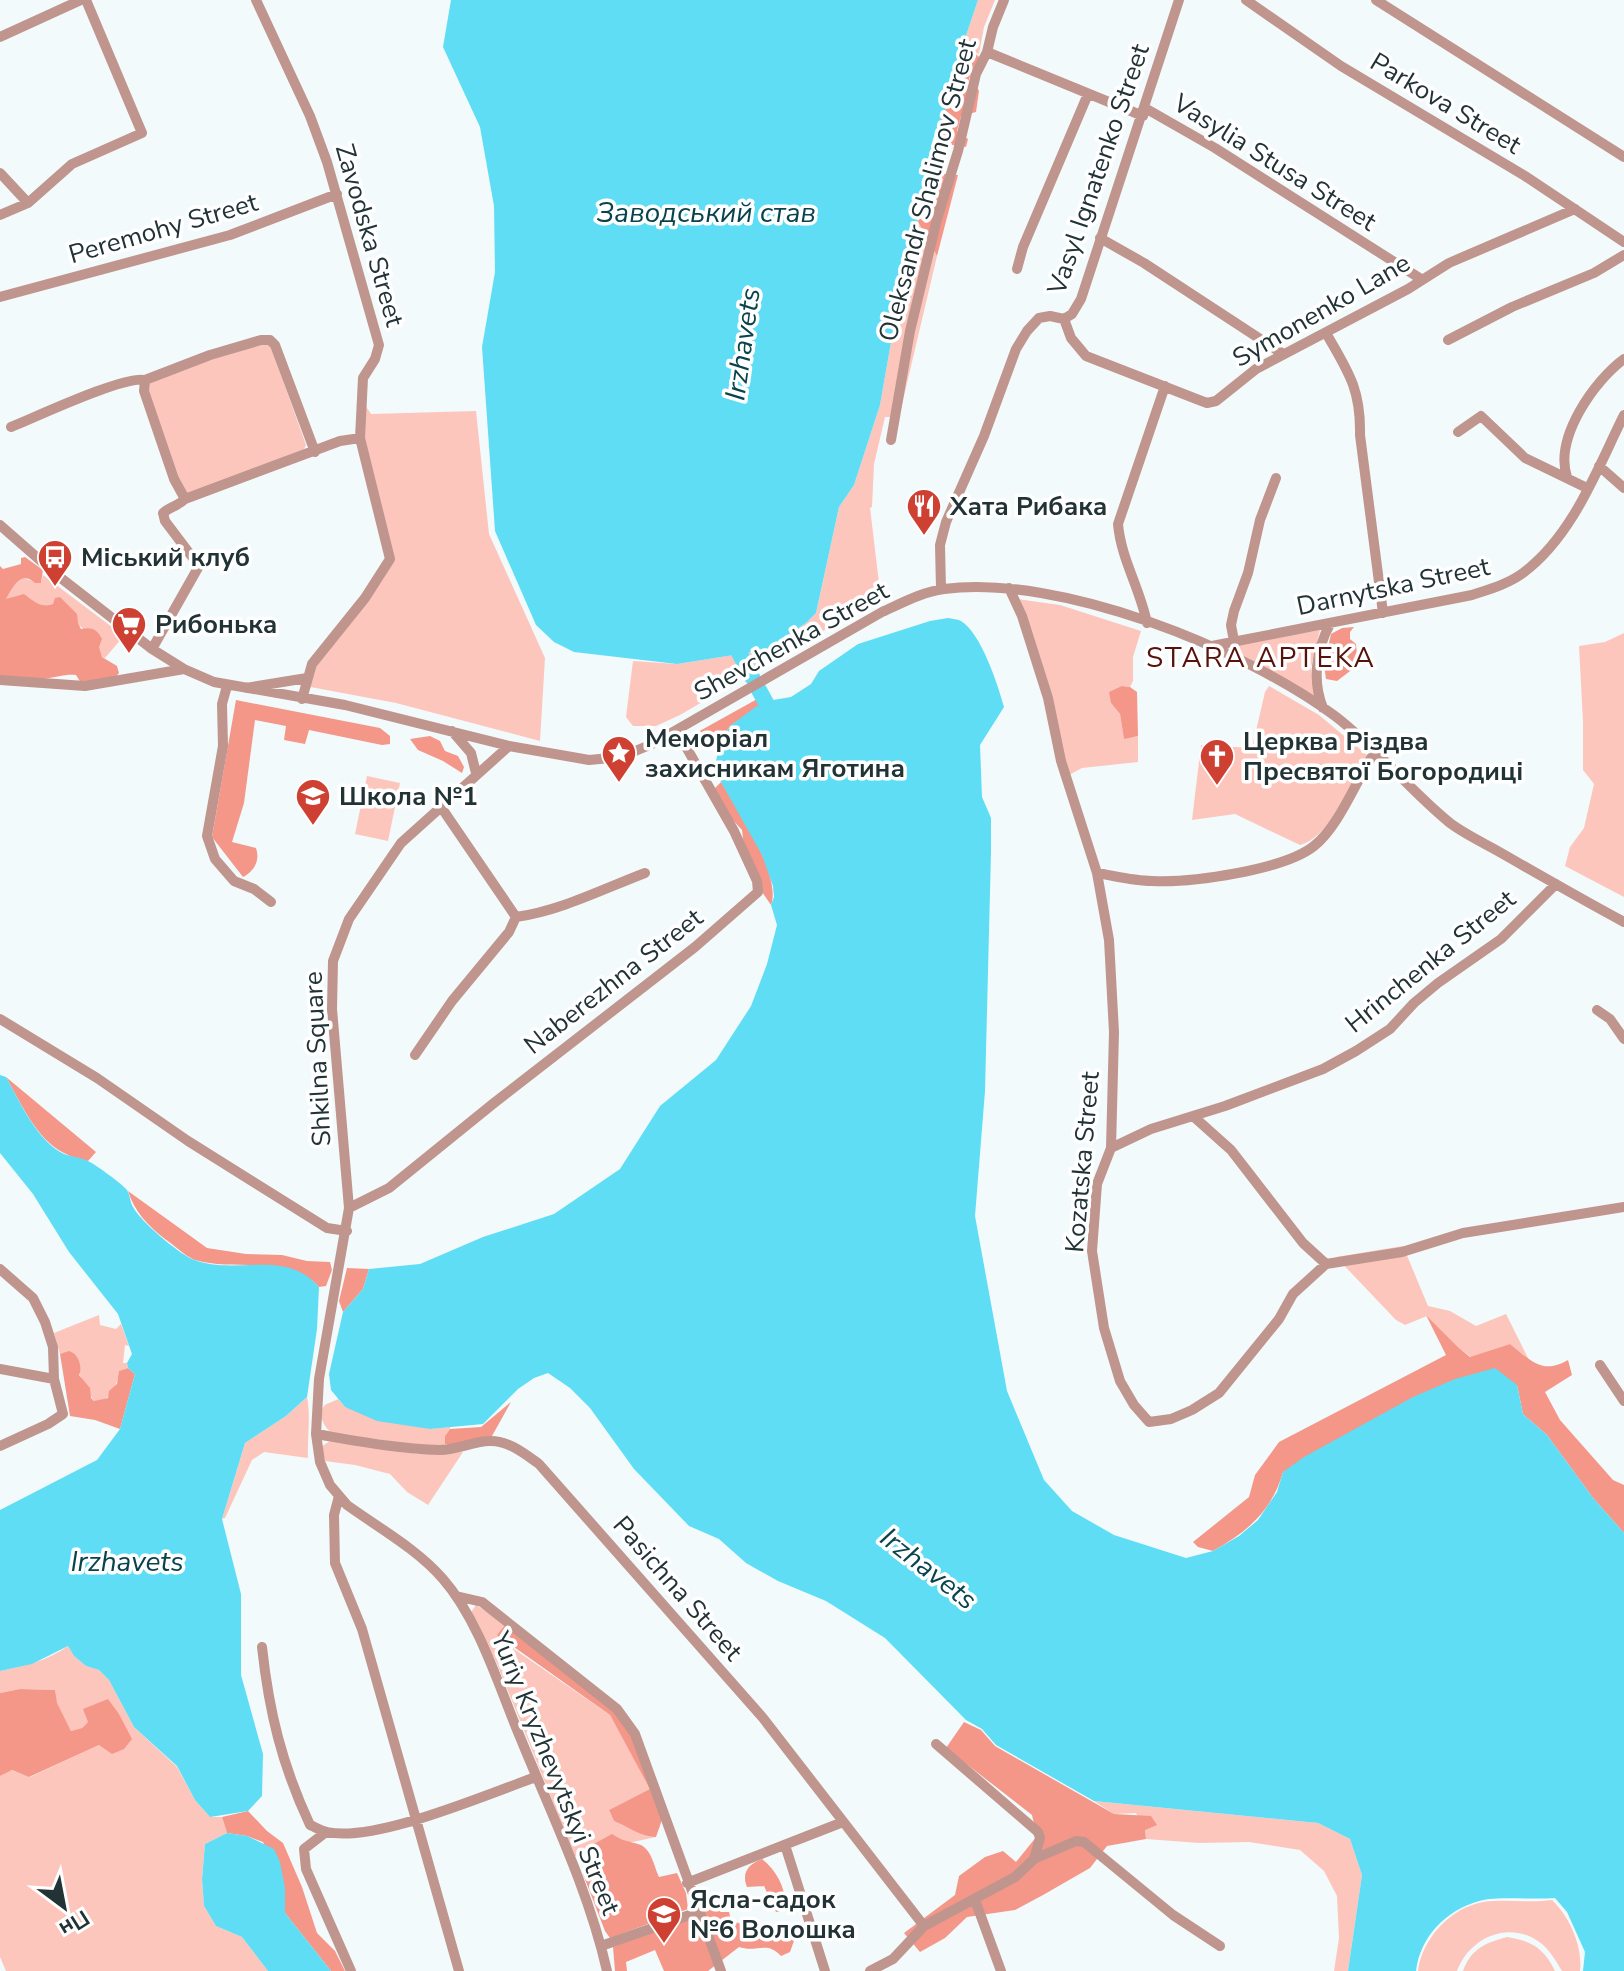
<svg xmlns="http://www.w3.org/2000/svg" width="1624" height="1971" font-family="'Nunito Sans',sans-serif">
<style>
.green{fill:#fdc6bc}
.forest{fill:#f49788}
.water{fill:#5eddf5}
.lines{fill:none;stroke-linecap:round;stroke-linejoin:round}
.river{stroke:#5eddf5;stroke-width:16}
.minor{stroke:#bf958d;stroke-width:10}
.labels{text-anchor:middle;stroke-width:7;stroke-linejoin:round;paint-order:stroke}
.street-label{font-size:26px;fill:#223336;stroke:#fff}
.poi-label{font-size:26px;font-weight:bold;fill:#223336;stroke:#fff;text-anchor:start}
.water-label{font-size:28px;font-style:italic;fill:#09444e;stroke:#fff}
.neighbourhood-label{font-size:28px;letter-spacing:2px;fill:#56130c;stroke:#fff}
</style>
<rect width="100%" height="100%" fill="#f2fafc"/>
<!-- green -->
<path class="green" d="M978,0H995L984,27L979,54L974,52L957,62Z
M918,222L937,256L899,417H885L874,464L872,507L870,508L879,583L873,596L857,611L680,715L656,726H633L626,717L633,661L677,664L765,650L806,623L816,613L839,507L854,485L880,405L897,308L913,262Z
M264,342L271,347L306,445L304,449L186,495L179,483L147,393V382L152,378Z
M363,402L371,414L476,411L489,534L545,658L540,741L396,703L305,686L307,678L390,560L364,463Z
M43,575L120,633L122,638L105,658L102,657C95,635 71,618 54,604L41,606L5,600L16,581L22,578L41,583Z
M1017,599L1060,605L1141,631L1133,657V681L1130,687L1122,686L1111,703L1120,714L1124,738L1138,736V762L1082,768L1069,775Z
M1320,630L1311,667L1315,698L1224,646Z
M1624,633V897L1565,866L1570,847L1584,828L1594,784L1583,770V722L1579,646L1605,642Z
M1269,686L1319,715L1367,755C1352,781 1330,838 1300,845L1235,814L1192,820L1201,745L1252,748L1265,692Z
M367,776L400,783L388,841L355,834Z
M1403,1246L1428,1306L1450,1311L1476,1326L1506,1314L1528,1358L1510,1344L1471,1357L1459,1348L1427,1316L1405,1325L1396,1320L1336,1257Z
M99,1315L100,1325L116,1329L121,1324L129,1346L125,1345L123,1363H127L128,1368L120,1371C116,1386 112,1402 94,1401C84,1387 77,1369 72,1352L60,1354L54,1333Z
M307,1397C311,1417 307,1438 308,1458L264,1452L252,1460L225,1518L222,1519L245,1443L286,1416Z
M338,1399L345,1407L430,1429L450,1427V1429L445,1436V1444L439,1447L333,1434C325,1429 316,1414 325,1405C326,1404 337,1400 338,1399Z
M330,1441L418,1454L463,1452L428,1505L407,1492L390,1474L355,1465L325,1461L321,1447Z
M476,1605L506,1624L514,1649L610,1715L651,1789L609,1810L614,1821C629,1827 640,1837 656,1837L628,1843L612,1835L584,1850L582,1858L575,1856L497,1664L471,1612Z
M68,1646L74,1656L86,1666L99,1670L109,1680L134,1727L177,1767L195,1800L210,1817H222L227,1833L205,1844L202,1879L204,1906L216,1926L242,1937L268,1971H6L0,1957V1776L11,1770L30,1777L99,1745L125,1728L119,1714L88,1722L82,1728L71,1731L56,1703L55,1690L20,1689L0,1693V1671C25,1666 47,1661 68,1646Z
M1094,1801L1318,1823L1350,1839L1362,1875L1348,1971H1334L1339,1938L1337,1896L1324,1871L1300,1850L1249,1842L1199,1843L1146,1839L1145,1830L1136,1813L1114,1814Z
M1552,1900C1570,1917 1583,1947 1580,1971H1562C1554,1958 1547,1945 1533,1938C1502,1922 1468,1941 1457,1971H1418C1422,1939 1450,1908 1483,1902C1505,1899 1530,1903 1552,1900Z
M1507,1937C1531,1941 1544,1948 1555,1971H1463C1471,1949 1485,1943 1507,1937Z"/>
<!-- forest -->
<path class="forest" d="M974,52L980,58C978,68 967,74 969,85L977,87L979,91L976,112L961,116L957,131L968,139L966,147L947,144L935,134L950,98L957,62L963,54Z
M929,160L935,163L943,174L958,175L937,256L918,222Z
M25,557L43,570L41,583H35C20,570 13,587 6,599L24,594C35,602 40,608 53,604L55,598L60,597L77,614L78,623L81,629C92,627 97,629 102,639L99,647L102,657L117,666L119,673L115,678L81,683L76,675C65,674 59,677 49,678C32,679 16,679 0,676V566L3,569L21,564V558Z
M1354,627L1350,632V639L1356,644L1358,665L1337,681L1326,679L1324,665L1331,634L1342,628Z
M1122,686L1130,687L1137,692L1138,736L1124,739L1120,714L1111,703L1109,692Z
M759,698L762,704L730,726L720,742L700,746L694,741L696,733Z
M236,700L380,728L390,736V744L382,745L309,730L305,744L284,740L286,726L255,720L244,803L232,842L256,848C260,860 255,871 243,877L212,837Z
M430,736L440,741L445,751L458,756L464,767L462,773L443,761L418,750L410,739Z
M721,782C737,807 782,876 771,905L762,892V884L744,846L742,830L730,817L714,789Z
M6,1077L96,1152L88,1161C80,1159 71,1157 64,1153C37,1140 20,1102 6,1077Z
M128,1191L207,1248L246,1254L282,1255L307,1261L330,1262L332,1270L326,1286L319,1287C289,1253 235,1272 195,1260C185,1256 174,1245 165,1239C148,1226 134,1211 128,1191Z
M347,1268L369,1269L363,1289L343,1312L339,1301Z
M1426,1315L1459,1348L1470,1357L1510,1344C1532,1361 1542,1375 1568,1360L1572,1375L1545,1392L1560,1420L1613,1480L1624,1485V1533L1593,1498L1547,1435L1523,1414L1517,1385L1283,1472C1272,1511 1247,1532 1213,1551L1198,1547L1193,1542L1249,1497L1255,1475L1279,1442L1446,1355Z
M69,1351C78,1353 83,1367 79,1375L90,1388L91,1398L94,1401L108,1398L109,1391L117,1384L119,1371L128,1368L135,1374L120,1429L95,1420L70,1416L60,1354Z
M511,1402L492,1436L455,1444H445V1436L450,1429L481,1427Z
M506,1624L616,1711L636,1741L664,1814L656,1837C640,1837 629,1827 614,1821L609,1810L650,1789L610,1715L497,1635Z
M20,1689L55,1690L57,1703L71,1731L82,1728L88,1722L83,1709L108,1699L119,1714L132,1739L124,1749L112,1754L99,1745L29,1777L12,1770L0,1776V1693Z
M964,1722L981,1730L995,1746L1114,1814L1151,1816L1157,1825L1145,1830L1146,1839L1107,1846L1090,1868L1043,1895L1015,1910L967,1917L945,1938L920,1952L904,1933L955,1895L959,1876L985,1857L1003,1851L1016,1862L1037,1836L1032,1815L946,1748Z
M248,1811L267,1831L283,1843L302,1887L317,1933L335,1951L345,1971H331L285,1913V1888L263,1842L247,1836L227,1833L222,1817Z
M612,1834C622,1841 628,1841 638,1844C651,1847 654,1866 659,1877L677,1873L686,1893L688,1909L610,1938L605,1931L583,1874V1850Z
M762,1859C778,1872 787,1890 785,1910L776,1912L764,1886L747,1887C741,1872 749,1864 762,1859Z
M712,1903L721,1912H729L731,1920L761,1932L760,1936L790,1932L795,1938L790,1952L781,1956C767,1940 757,1953 739,1947L708,1971H664L655,1950L626,1962L627,1971H615L613,1947L702,1911L705,1904Z"/>
<!-- water -->
<path class="water" d="M451,0H978L957,62L950,98L933,139L920,200L913,262L897,308L880,405L854,485L839,507L816,613L806,623L765,650L677,664L574,652L554,642L536,625L495,531L482,347L495,272L494,206L480,127L443,47Z
M948,618C952,619 957,619 961,621C981,633 998,685 1004,707L980,745L982,797L991,818V852L985,1091L975,1216L1007,1391L1044,1480L1072,1511L1114,1535L1186,1558L1213,1551L1239,1536L1258,1520L1277,1492L1283,1472L1304,1457L1413,1397L1455,1379L1495,1368L1517,1385L1523,1414L1547,1435L1593,1498L1624,1533V1971H1583L1585,1952L1567,1912L1555,1898C1534,1900 1498,1896 1479,1901C1446,1910 1420,1937 1416,1971H1348L1362,1875L1350,1839L1318,1823L1094,1801L996,1745L982,1729L966,1720L885,1638L826,1601L778,1581L746,1563L719,1539L689,1526L634,1469L590,1408L570,1388L548,1373L534,1378L518,1389L483,1424L430,1429L377,1421L345,1407L331,1390L329,1374L343,1312L363,1289L369,1269L420,1264L483,1237L554,1214L620,1169L660,1106L716,1060L751,1006L767,964L777,925L771,905L774,897L773,886L762,855L721,782L716,761L720,742L730,726L754,708L767,701L791,697L811,684L819,671L858,644L930,621Z
M0,1075L6,1077C20,1102 37,1141 64,1154C72,1157 80,1157 88,1161C96,1165 121,1183 127,1190C130,1195 130,1202 133,1207C141,1222 177,1252 192,1259C235,1277 284,1247 319,1287L317,1329L307,1397L286,1416L245,1443L222,1519L241,1594V1675L263,1754L262,1796L248,1811L210,1817L195,1800L177,1766L134,1727L109,1680L99,1670L86,1666L74,1656L68,1646L32,1664L0,1671V1510L97,1460L120,1429L135,1374L128,1368L127,1363L132,1354L118,1314L69,1252L33,1194L0,1153Z
M227,1833L247,1836L274,1849L280,1862L285,1888V1913L331,1971H268L242,1937L216,1926L204,1906L202,1879L205,1844Z"/>
<g class="lines">
<!-- river -->
<path class="river" d="M730,636L752,677
M759,690L776,721"/>
<!-- minor -->
<path class="minor" d="M256,0L310,116L327,162L379,345L375,359L363,378L360,438L390,559L365,598L312,664L302,699
M1246,0L1341,66L1525,176L1624,242
M1376,0L1624,157
M0,37L81,0
M987,52L1143,116
M1145,108L1215,148L1421,279
M0,173L28,203
M0,215L28,203L72,164L142,133L86,0
M1100,238L1144,263L1283,354
M1017,269L1023,247L1088,94
M0,297L230,235L337,194
M1064,319L1071,338L1086,356L1199,400L1207,403L1216,401L1256,369L1408,289L1449,263L1575,209
M1326,333C1348,371 1361,389 1360,435L1383,613
M1448,340L1512,307L1594,273L1624,255
M11,427C36,417 125,375 145,380
M1458,432L1481,416L1525,458L1587,488
M891,440L910,331L937,219L958,151L976,74L987,52L993,27L1004,0
M1599,466L1624,488
M1567,477C1554,438 1594,381 1624,359
M185,499L174,479L144,391L145,380L210,355L261,340H270L275,345L315,452
M0,525L57,575L152,649L184,669L214,682L345,705L509,746L589,760L621,757L652,744L882,612C902,603 922,592 944,589C1060,574 1243,648 1335,716C1377,748 1409,790 1450,823C1466,835 1486,844 1503,854C1543,877 1583,900 1624,922
M1009,588L1022,616L1048,698L1061,761L1097,873L1109,940L1114,1032L1111,1148L1097,1184L1092,1251L1104,1328L1120,1381L1134,1405L1149,1422L1171,1419L1192,1410L1219,1393L1279,1319L1293,1294L1326,1264L1402,1252L1463,1233L1624,1207
M941,589L940,545L946,522L984,436L1016,349L1027,331L1039,318L1050,316L1064,319L1072,314L1081,299L1179,0
M1147,623C1140,588 1121,559 1118,524L1165,386
M1234,641L1231,625L1234,611L1248,573L1260,520L1276,478
M1212,646L1472,595C1490,589 1508,584 1523,573C1573,536 1597,469 1624,415
M152,649L199,566L165,521L163,513C170,507 178,506 185,499L340,441L360,438
M0,680L85,686L184,669
M227,686L222,704L223,746L207,836L215,859L234,881L254,889L271,902
M246,688L307,678
M1323,708C1312,681 1316,650 1330,624
M452,731L471,753L476,773
M509,746L401,843L349,919L333,961L332,1009L349,1208L319,1379L316,1434L320,1462L330,1485L347,1505C379,1528 417,1549 443,1579C479,1620 499,1687 520,1737C551,1813 589,1891 607,1971
M441,807L516,917
M1097,873C1115,876 1134,881 1152,881C1191,883 1284,870 1314,846C1338,827 1355,784 1371,758L1377,751
M516,917C560,911 603,889 645,873
M1597,1010L1610,1019L1624,1039
M0,1019L97,1078L188,1141L327,1228L347,1231
M415,1055L452,1001L509,932L516,917
M1193,1116L1231,1150L1303,1243L1326,1264
M1111,1148L1151,1129L1225,1106L1323,1069L1356,1051L1390,1029L1414,1003L1438,983L1501,939L1556,884
M349,1208L389,1188L494,1103L695,947L758,892L757,881L734,831L677,731
M0,1269L33,1298L45,1322L53,1347L54,1379L63,1414L48,1424L0,1446
M1600,1365L1624,1401
M0,1369L54,1379
M316,1434C357,1441 398,1449 440,1450C457,1450 475,1441 489,1441C508,1440 525,1454 539,1464L763,1718L924,1926
M339,1496L334,1515L335,1563L362,1629L459,1971
M456,1596L482,1602L617,1709L635,1734L721,1971
M262,1647C269,1712 282,1765 310,1825C315,1827 321,1831 327,1832C375,1843 487,1794 536,1777
M936,1744L1038,1832L1040,1838L1034,1859
M326,1832L304,1849L306,1869L351,1971
M785,1845L825,1971
M687,1883L843,1822
M975,1900L1001,1971
M601,1946L698,1912
M870,1971L893,1959L924,1926L1015,1877L1034,1859L1076,1841L1084,1842L1173,1915L1220,1946"/>
</g>
<!-- icons -->
<defs>
<g id="restaurant-pin" transform="scale(1.8)"><path d="M0 17L-7.5 6A9.5 9.5 0 1 1 7.5 6Z" fill="#ce4132" stroke="#fff"/><path d="M-5-6h1v4h1v-4h1v4h1v-4h1v5L-1.5 .5V6h-2V.5L-5-1ZM5-6V6H3V1.5H1.5Q1.5-4 5-6Z" fill="#fff"/></g>
<g id="bus-pin" transform="scale(1.8)"><path d="M0 17L-7.5 6A9.5 9.5 0 1 1 7.5 6Z" fill="#ce4132" stroke="#fff"/><path d="M-5-6H5V4H4V6H2V4H-2V6H-4V4H-5ZM-3.5-4V0h7V-4ZM-3.5 1.2v1.5H-2V1.2ZM2 1.2v1.5H3.5V1.2Z" fill="#fff"/></g>
<g id="supermarket-pin" transform="scale(1.8)"><path d="M0 17L-7.5 6A9.5 9.5 0 1 1 7.5 6Z" fill="#ce4132" stroke="#fff"/><path d="M-6-5.5h2.5l.6 2H6L4.5 2H-2.5L-4.4-4H-6ZM-1.5 3.2a1.3 1.3 0 1 0 .1 0ZM3 3.2a1.3 1.3 0 1 0 .1 0Z" fill="#fff"/></g>
<g id="sight-pin" transform="scale(1.8)"><path d="M0 17L-7.5 6A9.5 9.5 0 1 1 7.5 6Z" fill="#ce4132" stroke="#fff"/><path d="M0-6L1.8-2.2L6-1.7L2.9 1.2L3.7 5.4L0 3.3L-3.7 5.4L-2.9 1.2L-6-1.7L-1.8-2.2Z" fill="#fff"/></g>
<g id="church-pin" transform="scale(1.8)"><path d="M0 17L-7.5 6A9.5 9.5 0 1 1 7.5 6Z" fill="#ce4132" stroke="#fff"/><path d="M-1.2-6h2.4v3.5h3.3v2.4h-3.3V6h-2.4V-.1h-3.3v-2.4h3.3Z" fill="#fff"/></g>
<g id="school-pin" transform="scale(1.8)"><path d="M0 17L-7.5 6A9.5 9.5 0 1 1 7.5 6Z" fill="#ce4132" stroke="#fff"/><path d="M0-5L7-2L0 1L-7-2ZM-4 1L0 2.5L4 1V4Q0 6-4 4Z" fill="#fff"/></g>
</defs>
<g fill-rule="evenodd">
<use href="#restaurant-pin" x="924" y="506"/>
<use href="#bus-pin" x="55" y="557"/>
<use href="#supermarket-pin" x="129" y="624"/>
<use href="#sight-pin" x="619" y="753"/>
<use href="#church-pin" x="1217" y="756"/>
<use href="#school-pin" x="313" y="796"/>
<use href="#school-pin" x="664" y="1914"/>
</g>
<g class="labels">
<!-- street labels -->
<g class="street-label">
<text transform="translate(1446 103) rotate(31)" y="9">Parkova Street</text>
<text transform="translate(1275 162) rotate(32)" y="9">Vasylia Stusa Street</text>
<text transform="translate(1098 169) rotate(-71)" y="9">Vasyl Ignatenko Street</text>
<text transform="translate(927 190) rotate(-75)" y="9">Oleksandr Shalimov Street</text>
<text transform="translate(163 228) rotate(-16)" y="9">Peremohy Street</text>
<text transform="translate(370 235) rotate(74)" y="9">Zavodska Street</text>
<text transform="translate(1321 310) rotate(-30)" y="9">Symonenko Lane</text>
<text transform="translate(1393 586) rotate(-12)" y="9">Darnytska Street</text>
<text transform="translate(791 641) rotate(-29)" y="9">Shevchenka Street</text>
<text transform="translate(1430 961) rotate(-39)" y="9">Hrinchenka Street</text>
<text transform="translate(613 981) rotate(-38)" y="9">Naberezhna Street</text>
<text transform="translate(317 1059) rotate(-93)" y="9">Shkilna Square</text>
<text transform="translate(1082 1162) rotate(-85)" y="9">Kozatska Street</text>
<text transform="translate(678 1588) rotate(49)" y="9">Pasichna Street</text>
<text transform="translate(556 1773) rotate(68)" y="9">Yuriy Kryzhevytskyi Street</text>
</g>
<!-- poi labels -->
<g class="poi-label">
<text x="950" y="515">Хата Рибака</text>
<text x="81" y="566">Міський клуб</text>
<text x="155" y="633">Рибонька</text>
<text x="645" y="747">Меморіал<tspan x="645" dy="30">захисникам Яготина</tspan></text>
<text x="1243" y="750">Церква Різдва<tspan x="1243" dy="30">Пресвятої Богородиці</tspan></text>
<text x="339" y="805">Школа №1</text>
<text x="690" y="1908">Ясла-садок<tspan x="690" dy="30">№6 Волошка</tspan></text>
</g>
<!-- water labels -->
<g class="water-label">
<text x="706" y="222">Заводський став</text>
<text transform="translate(742 344) rotate(-82)" y="10">Irzhavets</text>
<text x="127" y="1571">Irzhavets</text>
<text transform="translate(929 1568) rotate(38)" y="10">Irzhavets</text>
</g>
<!-- neighbourhood labels -->
<g class="neighbourhood-label">
<text x="1261" y="667">STARA APTEKA</text>
</g>
</g>
<!-- north arrow -->
<g transform="translate(64 1907) rotate(148)" stroke="#ffffff" stroke-width="6" paint-order="stroke">
<path d="M0-6L14 30L0 20L-14 30Z" fill="#223336"/>
<text y="-12" font-size="22" font-weight="bold" text-anchor="middle" fill="#223336">Пн</text>
</g>
</svg>
